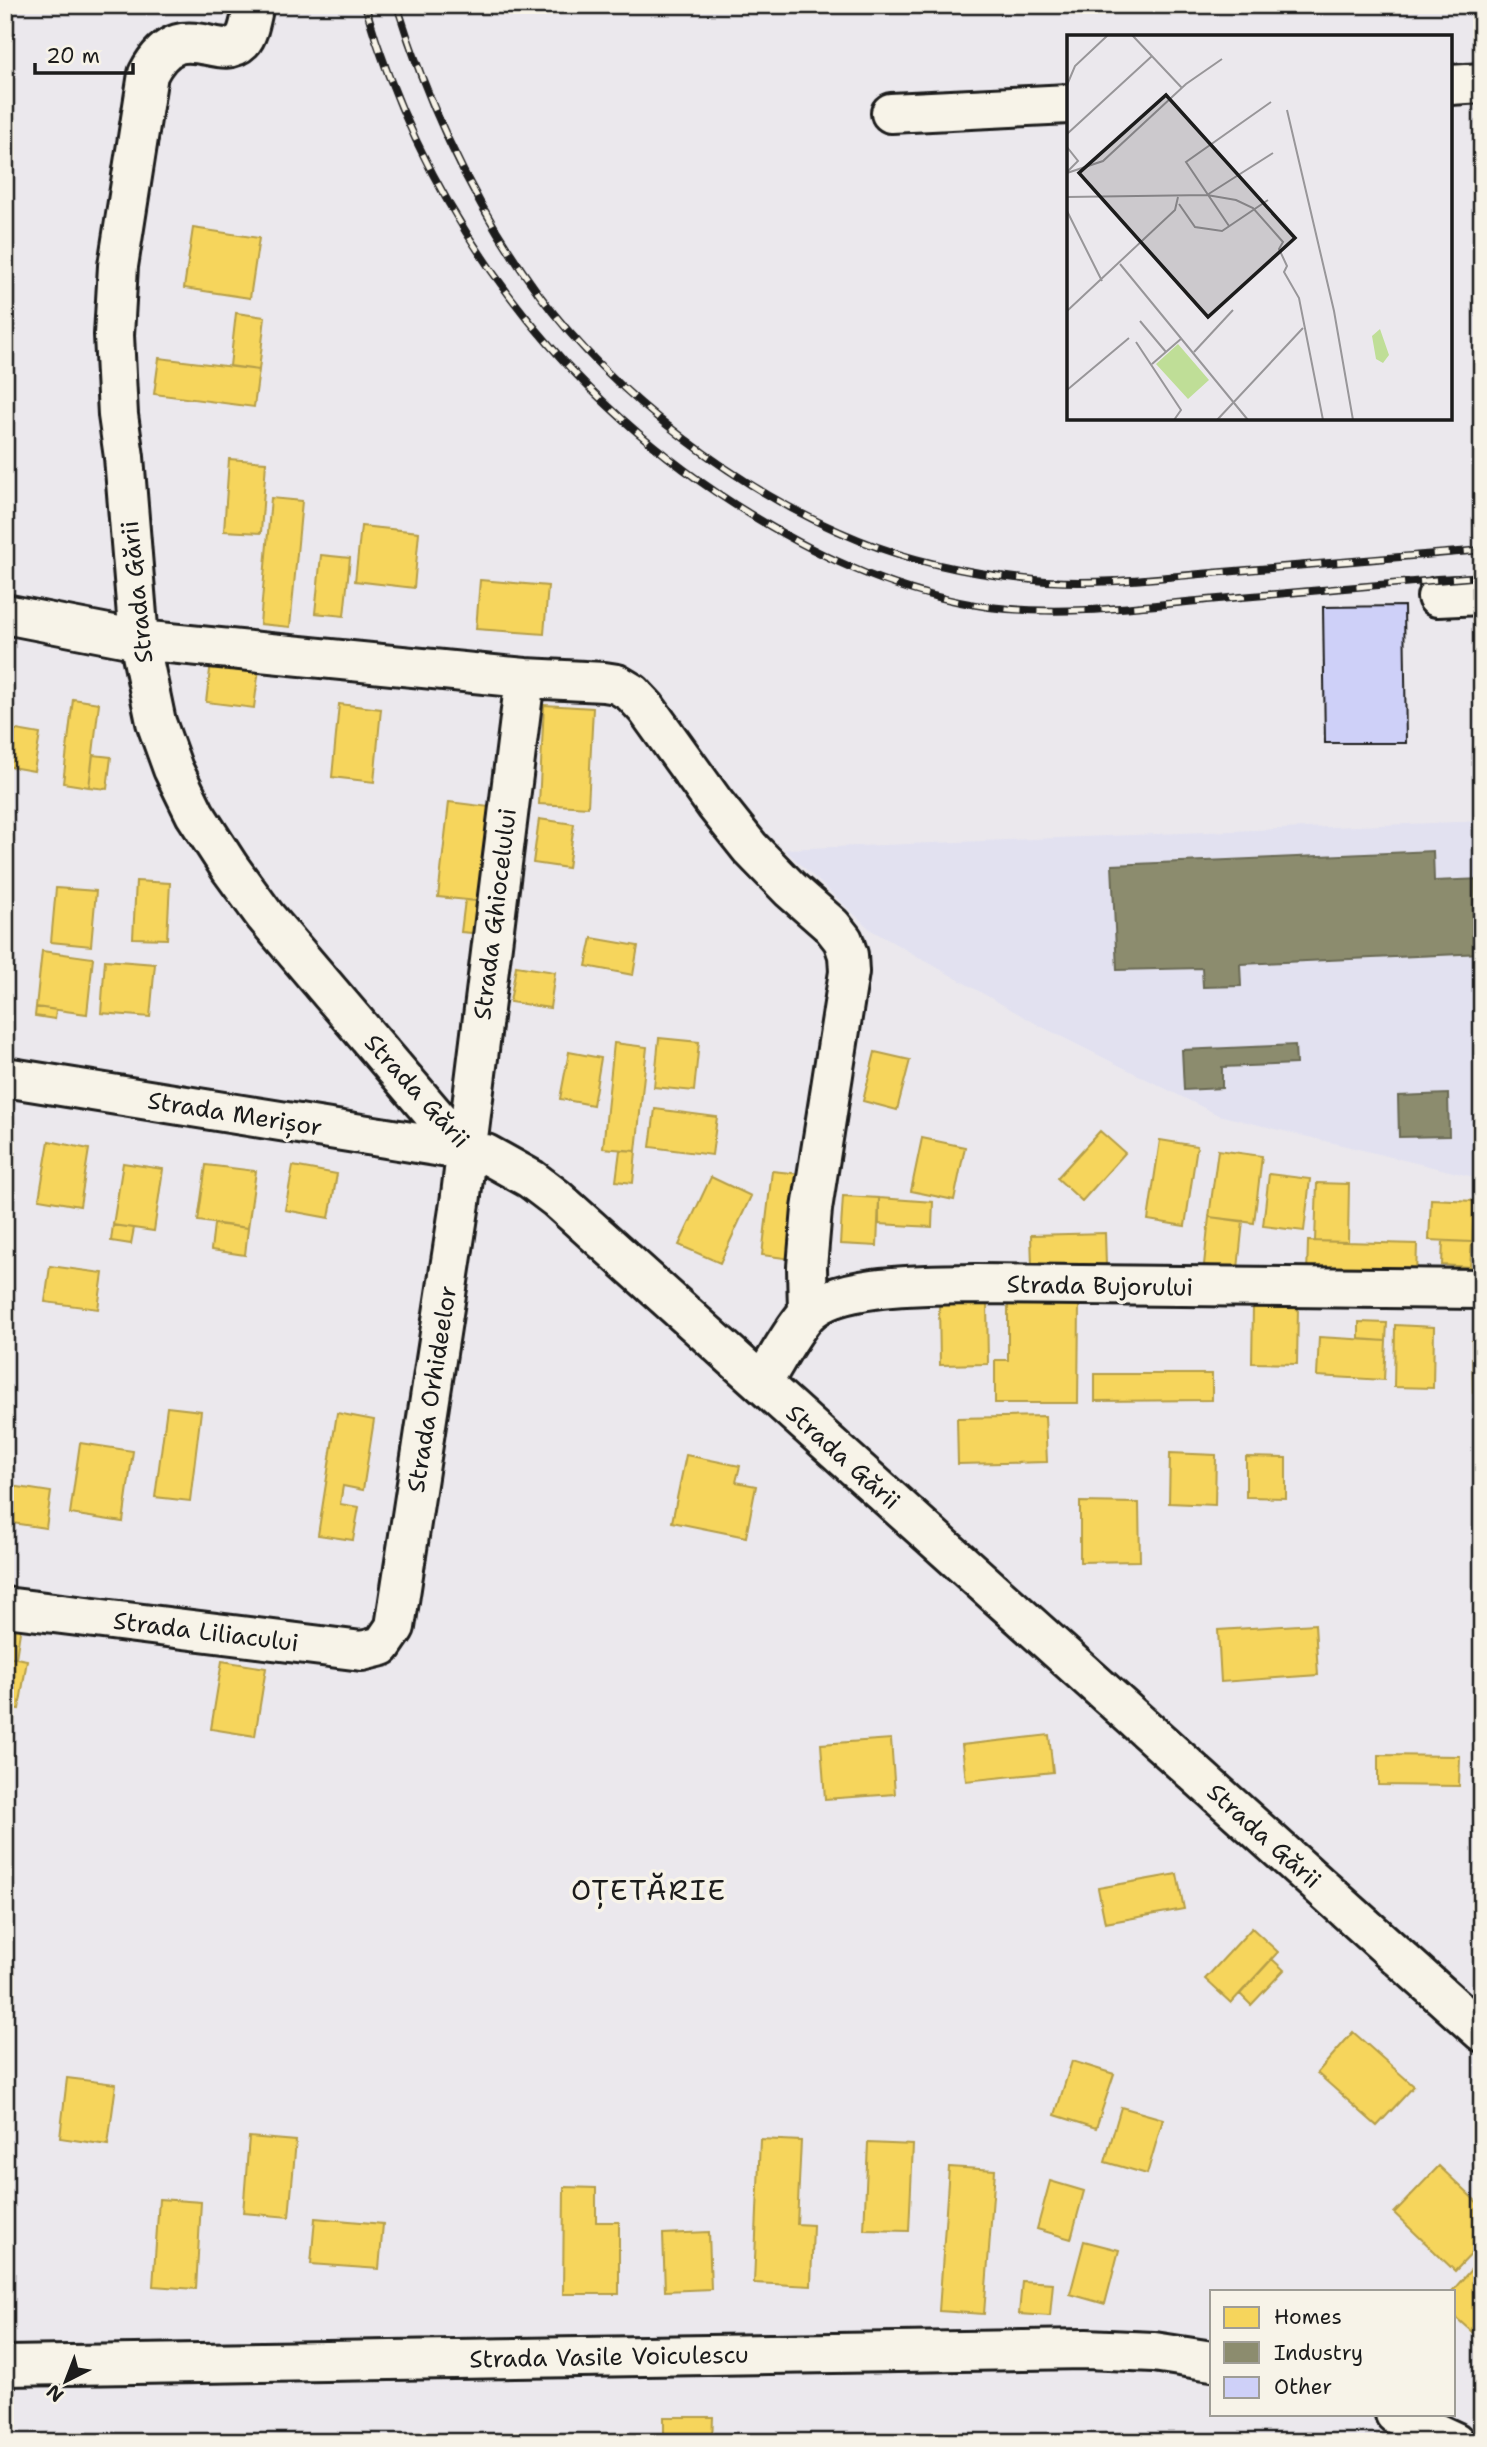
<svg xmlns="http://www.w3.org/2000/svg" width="1487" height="2447" font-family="'Shantell Sans',sans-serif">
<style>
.built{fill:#e2e1f0}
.homes{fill:#f6d55c;stroke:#b59e49;stroke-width:2}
.industry{fill:#8c8c6e;stroke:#6a6a55;stroke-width:2}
.building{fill:#ced0f8;stroke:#1c1c1c;stroke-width:2}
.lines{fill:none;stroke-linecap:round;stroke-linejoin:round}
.minor-casing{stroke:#1c1c1c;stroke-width:44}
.minor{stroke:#f7f3e8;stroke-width:38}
.rail-casing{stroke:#1c1c1c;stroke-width:8}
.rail{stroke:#f7f3e8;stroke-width:5;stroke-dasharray:16;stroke-linecap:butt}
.labels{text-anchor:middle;stroke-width:7;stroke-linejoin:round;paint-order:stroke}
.street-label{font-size:24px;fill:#1c1c1c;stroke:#f7f3e8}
.quarter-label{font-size:28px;letter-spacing:2px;fill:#1c1c1c;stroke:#f7f3e8}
.inset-road{fill:none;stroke:#989699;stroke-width:2}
.view{fill:#1c1c1c;fill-opacity:0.15;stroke:#1c1c1c;stroke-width:3.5}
.inset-edge{fill:none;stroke:#1c1c1c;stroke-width:3.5}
</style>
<rect width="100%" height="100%" fill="#ebe8ed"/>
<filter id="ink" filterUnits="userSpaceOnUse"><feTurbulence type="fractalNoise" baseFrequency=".0143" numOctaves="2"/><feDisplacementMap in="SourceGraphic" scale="14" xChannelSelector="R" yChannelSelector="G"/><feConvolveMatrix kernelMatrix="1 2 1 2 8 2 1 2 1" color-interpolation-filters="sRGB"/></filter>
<g filter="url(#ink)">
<!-- built -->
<path class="built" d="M1482,821V1179L1218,1115L1042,1027L871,930L784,849Z"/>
<!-- homes -->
<path class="homes" d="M193,228L259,238L250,298L184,288Z
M236,313L265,317L259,370L230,366Z
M159,358L259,370L254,407L154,394Z
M229,459L266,462L261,533L224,531Z
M271,498L302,501L290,627L260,624Z
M361,526L419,532L414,588L355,581Z
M321,555L350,558L344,616L315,613Z
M480,580L548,586L544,634L476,629Z
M211,662L259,668L254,708L206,702Z
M73,699L99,703L89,787L63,783Z
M339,704L381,709L374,782L332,777Z
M544,705L593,708L588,807L539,804Z
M5,728L40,734L34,771L5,766Z
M93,755L111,757L107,789L89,787Z
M449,802L498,808L487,902L438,897Z
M539,819L574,824L568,868L533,863Z
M136,881L170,883L167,939L133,938Z
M56,888L96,891L91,946L51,942Z
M465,900L487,902L483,934L461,932Z
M5,915L13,916L5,963Z
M592,938L638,946L633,975L586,966Z
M42,951L93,958L87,1014L36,1007Z
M105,960L155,964L150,1017L101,1013Z
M516,966L555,972L550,1008L510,1002Z
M36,1007L56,1010L55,1019L35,1016Z
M659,1038L699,1042L694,1091L654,1087Z
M614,1043L647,1047L636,1151L603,1148Z
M569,1052L601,1058L593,1105L560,1099Z
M875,1052L910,1060L897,1110L863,1101Z
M655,1109L717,1117L712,1155L650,1147Z
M1100,1131L1125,1153L1082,1201L1057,1178Z
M922,1138L965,1147L954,1200L911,1191Z
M1160,1140L1197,1146L1185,1226L1148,1220Z
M49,1141L89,1149L80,1206L39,1199Z
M620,1150L636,1151L633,1183L616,1181Z
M1218,1150L1262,1156L1254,1223L1209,1217Z
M123,1163L163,1169L154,1231L113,1225Z
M206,1165L256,1171L248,1228L198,1221Z
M293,1166L337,1174L329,1218L285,1210Z
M772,1171L810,1175L799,1260L762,1255Z
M1269,1174L1310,1179L1304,1231L1263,1226Z
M711,1177L751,1196L720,1263L679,1245Z
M1317,1183L1349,1184L1348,1242L1315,1241Z
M843,1196L879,1198L877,1246L840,1244Z
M879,1198L933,1202L932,1227L879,1224Z
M1431,1199L1474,1201L1472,1242L1429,1240Z
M1209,1217L1243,1221L1238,1269L1204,1265Z
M214,1224L248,1228L245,1255L211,1250Z
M113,1225L134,1228L131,1244L111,1241Z
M1105,1233L1106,1265L1032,1266L1031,1235Z
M1308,1241L1417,1244L1416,1277L1307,1275Z
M1443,1241L1472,1242L1470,1267L1442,1265Z
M50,1266L103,1273L98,1309L45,1302Z
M987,1302L988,1364L940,1365L939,1303Z
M1008,1304L1079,1305L1078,1403H995V1360H1008Z
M1253,1306L1298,1307L1297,1364L1252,1363Z
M1359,1322L1387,1323L1386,1341L1359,1339Z
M1395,1325L1434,1327L1433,1388L1394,1387Z
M1319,1337L1386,1341L1384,1380L1317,1376Z
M1472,1341H1482V1392H1473Z
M1095,1374H1212V1400L1095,1401Z
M167,1407L201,1411L190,1501L155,1497Z
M337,1413L374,1420L363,1490L343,1486L340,1504L359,1507L353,1540L318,1535Z
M1045,1416L1047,1462L958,1464L957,1418Z
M80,1443L133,1451L123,1522L70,1514Z
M1170,1453L1216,1455L1215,1505L1169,1503Z
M686,1455L740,1466L736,1482L756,1486L746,1537L672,1522Z
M1246,1457L1286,1458V1498L1246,1497Z
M5,1485L51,1492L46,1528L5,1522Z
M1080,1502L1139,1503L1140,1561L1080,1562Z
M5,1622L21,1625L16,1658L5,1656Z
M1315,1624L1318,1675L1221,1682L1218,1630Z
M5,1656L27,1660L19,1709L5,1707Z
M222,1661L266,1668L255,1736L211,1729Z
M1049,1735L1053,1772L966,1781L962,1745Z
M891,1739L895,1794L825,1799L821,1744Z
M1378,1755L1460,1756L1459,1786L1378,1785Z
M1177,1874L1184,1909L1105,1923L1098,1888Z
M1252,1928L1278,1952L1231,2003L1205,1979Z
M1272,1959L1284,1970L1251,2005L1240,1994Z
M1353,2032L1414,2086L1377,2126L1317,2073Z
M1072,2061L1114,2074L1096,2128L1055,2115Z
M67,2078L116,2084L108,2145L60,2138Z
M1121,2107L1163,2119L1147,2174L1105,2162Z
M249,2137L296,2141L289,2217L243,2213Z
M760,2139L801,2141L797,2224L813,2225L811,2286L754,2283Z
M868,2143L913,2145L909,2231L864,2230Z
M1439,2166L1482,2207V2243L1455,2271L1394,2213Z
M949,2167L995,2170L984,2314L939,2311Z
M1050,2181L1084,2191L1071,2239L1037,2229Z
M564,2187L596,2188V2222H619V2294H563Z
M159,2199L201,2202L196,2289L153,2286Z
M315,2218L383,2224L379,2269L311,2264Z
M709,2232L711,2289L665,2291L663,2234Z
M1084,2241L1119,2250L1105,2304L1070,2294Z
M1482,2257V2336L1480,2339L1454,2316L1452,2291Z
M1022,2281L1053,2283L1050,2316L1019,2314Z
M664,2417H713L712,2442H664Z
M910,2436L911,2442H856V2438Z
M5,2437H45V2442H5Z
M476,2438L512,2439V2442H476Z"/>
<!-- industry -->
<path class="industry" d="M1433,851L1434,881L1482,879V953L1240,964L1241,986L1203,987L1202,968L1117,970L1112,865Z
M1295,1045L1296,1064L1222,1067V1088L1184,1090L1182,1050Z
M1448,1094L1449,1136L1399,1137L1398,1096Z"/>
<!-- building -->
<path class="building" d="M1482,598V719L1478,599Z
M1404,606L1406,743H1325L1323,607Z"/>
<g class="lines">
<!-- minor casing -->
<g class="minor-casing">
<path id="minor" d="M254,5C251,16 249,34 242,41C218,65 180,12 148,74L118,266L114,335L118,415L124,457L139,640L156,722L173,769L195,814L230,868L265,916L465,1151
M1450,85L1482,83
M891,113L1069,104
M1437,597L1482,595
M5,614L139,640L525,678L604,682L617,684L632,693L646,708L715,804L750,848L790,889L832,926L843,940L848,955L849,972L812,1209L807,1267L808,1312
M5,1077L486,1154L531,1179L556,1198L1482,2032
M762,1383C776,1361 789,1335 806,1315C834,1282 934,1285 975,1284L1482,1289
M5,1607L362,1651L382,1646L395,1627L460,1203L525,678
M5,2366L1086,2349L1154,2352L1212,2361
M1395,2414L1455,2442"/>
</g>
<!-- minor -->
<use href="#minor" class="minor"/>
<!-- rail casing -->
<g class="rail-casing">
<path id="rail" d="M365,5C428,220 562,400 753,516C827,561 903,595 989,607C1062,616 1134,607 1207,600C1299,592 1390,584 1482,576
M397,5C428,106 475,207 538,293C614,396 740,492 859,540C918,564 983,576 1046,581C1104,585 1165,577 1223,572C1309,565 1395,557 1482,550"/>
</g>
<!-- rail -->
<use href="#rail" class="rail"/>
</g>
</g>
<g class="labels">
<!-- street labels -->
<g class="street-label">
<text transform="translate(137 592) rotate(-96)" y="8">Strada Gării</text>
<text transform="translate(495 914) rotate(-83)" y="8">Strada Ghiocelului</text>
<text transform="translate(417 1091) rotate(48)" y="8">Strada Gării</text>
<text transform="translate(235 1114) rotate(9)" y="8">Strada Merișor</text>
<text transform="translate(1100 1286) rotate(1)" y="8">Strada Bujorului</text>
<text transform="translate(432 1389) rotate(-81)" y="8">Strada Orhideelor</text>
<text transform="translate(843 1457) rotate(42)" y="8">Strada Gării</text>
<text transform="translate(206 1632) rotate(7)" y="8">Strada Liliacului</text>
<text transform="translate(1264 1836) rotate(42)" y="8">Strada Gării</text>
<text transform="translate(609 2357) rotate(-1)" y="8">Strada Vasile Voiculescu</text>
</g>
<!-- quarter labels -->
<g class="quarter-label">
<text x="649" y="1900">OȚETĂRIE</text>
</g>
</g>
<!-- overview -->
<g transform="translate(1067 35)">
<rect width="385" height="385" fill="#ebe8ed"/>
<path d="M313,294L322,320L316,328L309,324L305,301ZM111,309L142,345L121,364L89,329Z" fill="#bfde97"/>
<path class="inset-road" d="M65,0L115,53M0,50L8,31L41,0M220,75L267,276L286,385M0,99L85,21M0,112L11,126L0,137M0,138L36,126L119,49L155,24M140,160L206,118M0,162L140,160L169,165L186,173L216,207L212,214L220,231L217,237L232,263L256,385M112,169L128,192L155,196L201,165M0,176L35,246M162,191L119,127L204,67M53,229L181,385M0,276L108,175L111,162M73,286L99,317M69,307L114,375L107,385M127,317L166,275M85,329L115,303M0,355L62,303M150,385L236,293"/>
<path class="view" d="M99,60L228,203L141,282L12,138Z"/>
<rect width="385" height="385" class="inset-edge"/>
</g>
<!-- margin -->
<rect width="1487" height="2447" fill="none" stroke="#f7f3e8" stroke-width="28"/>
<rect x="14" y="14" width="1459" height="2419" fill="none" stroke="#1c1c1c" stroke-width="2.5" filter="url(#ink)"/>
<!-- legend -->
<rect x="1210" y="2290" width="245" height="126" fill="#f7f3e8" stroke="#9f9d96" stroke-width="2"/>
<rect x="1224" y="2307" width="35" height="21" fill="#f6d55c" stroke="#9f9d96" stroke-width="2"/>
<text x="1274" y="2324" font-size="21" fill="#1c1c1c">Homes</text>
<rect x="1224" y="2342" width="35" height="21" fill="#8c8c6e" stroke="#9f9d96" stroke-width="2"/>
<text x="1274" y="2360" font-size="21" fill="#1c1c1c">Industry</text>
<rect x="1224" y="2377" width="35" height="21" fill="#ced0f8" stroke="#9f9d96" stroke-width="2"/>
<text x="1274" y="2394" font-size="21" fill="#1c1c1c">Other</text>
<!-- north arrow -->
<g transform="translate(66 2381) rotate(222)" stroke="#f7f3e8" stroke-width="5" paint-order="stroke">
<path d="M0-5L12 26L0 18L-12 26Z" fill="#1c1c1c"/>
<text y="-10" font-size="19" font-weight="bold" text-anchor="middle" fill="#1c1c1c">N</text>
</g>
<!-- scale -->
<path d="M35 63v10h98v-10" fill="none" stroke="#1c1c1c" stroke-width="3.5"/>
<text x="46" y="63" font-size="21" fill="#1c1c1c" stroke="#f7f3e8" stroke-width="5" paint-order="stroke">20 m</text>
</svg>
